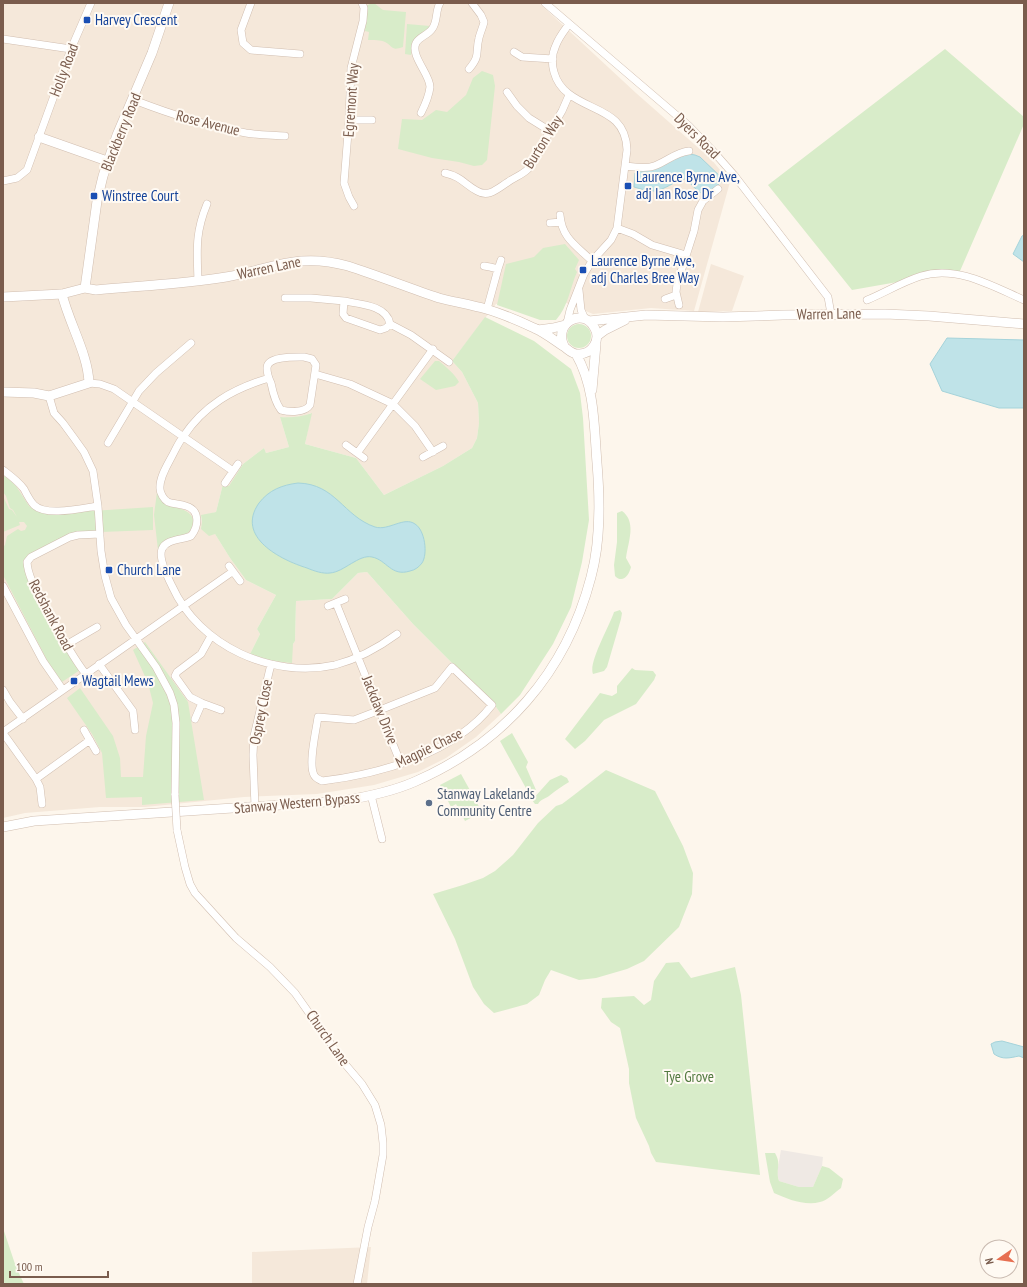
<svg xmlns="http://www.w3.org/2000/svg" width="1027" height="1287" font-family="'PT Sans Narrow',sans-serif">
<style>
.residential{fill:#f5e8da}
.industrial{fill:#efe9e4}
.green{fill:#d8ecc9}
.water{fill:#bfe3e8;stroke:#a5d3da}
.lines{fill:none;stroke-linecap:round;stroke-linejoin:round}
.minor-casing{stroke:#d1beb0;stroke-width:8}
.tertiary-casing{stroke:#d1beb0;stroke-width:10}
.minor{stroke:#fff;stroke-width:7}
.tertiary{stroke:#fff;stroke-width:9}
.minor-bridge-casing{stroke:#d1beb0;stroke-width:8;stroke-linecap:butt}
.minor-bridge{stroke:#fff;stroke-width:7}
.transit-dot{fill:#1a4fb4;stroke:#fffaf3;stroke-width:1.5}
.service-dot{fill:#5c6f8a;stroke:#fffaf3;stroke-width:1.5}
.labels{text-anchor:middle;stroke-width:4;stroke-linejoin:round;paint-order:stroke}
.transit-label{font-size:15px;fill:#164399;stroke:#fffaf3;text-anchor:start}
.street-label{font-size:15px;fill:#7a5c4d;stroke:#fffaf3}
.service-label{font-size:15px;fill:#4e5e75;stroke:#fffaf3;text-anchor:start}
.park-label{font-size:15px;fill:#537a41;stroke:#fffaf3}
</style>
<rect width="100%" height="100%" fill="#fdf6ec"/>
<!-- residential -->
<path class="residential" d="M3,3H539L636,93L711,159L730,182L694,311L651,308L593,314L554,298L496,304L452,361L462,372L478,403L479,423L477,438L472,448L443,466L384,495L356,458L305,444L311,413L304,416L288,418L280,417L289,447L266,453L264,448L243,464L229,487L223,484L216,512L201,516L202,522L215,534L230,558L246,580L276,595L257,629L260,634L250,654L293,644L295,641L296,601L332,599L358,573L367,572L413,624L496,707L501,714L476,737L446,758L418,772L374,785L317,794L244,797L145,807H100L25,813L3,818Z
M711,264L744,276L732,311L698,312Z
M371,1247L367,1284H252V1252Z"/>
<!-- industrial -->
<path class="industrial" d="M781,1150L823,1157L822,1166L813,1187H799L779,1181L777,1173Z"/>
<!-- green -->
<path class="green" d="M372,3H374L383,10L406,12L403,47C391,51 394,47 385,42C381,40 373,40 368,40L369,32L365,31L366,6Z
M407,24L430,26C422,34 412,43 411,55L405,54Z
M945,49L1024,117V124L960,271L852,290L768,185Z
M482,71L493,75L495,86L487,160L482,165L474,166L459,162L432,158L398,149L402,119L422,120L436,110L447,112L466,95L473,78Z
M565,244L579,260L575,269L577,272C570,288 568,307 556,320H540L497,305L506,264L534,257L543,248Z
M485,317L534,341L571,369L580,393L583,418L589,520L582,562L571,607L553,644L520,695L501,714L496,707L413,624L367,572L358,573L332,599L296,601L295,641L293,644L292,663L272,661L250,654L260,634L257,629L276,595L246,580L230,558L215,534L209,536L201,529L202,522L201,515L216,512L223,484L229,486L243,464L264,448L266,453L289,447L280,417C291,418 301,417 312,413L305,444L356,458L384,495L443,466L472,448L477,438L479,423L478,403L462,372L452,361Z
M567 336a12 12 0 1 1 24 0a12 12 0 1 1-24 0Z
M435,361H439C446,367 454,373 459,382L455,386L436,390L420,379Z
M3,475L10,480L16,486L29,506L42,513L89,508L92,511L153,507V530L75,533L24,564V569L64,647L80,670L62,682L48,662L3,575V547L5,545L7,536L18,529L21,531L25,530L27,526L24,522H19L20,525L3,532V496L9,509L12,510L17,517L13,510L10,508L6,496L3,492Z
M157,492C160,498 167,503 173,506C183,510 199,513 191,529C184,541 166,534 158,550L154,515Z
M622,511C637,522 628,542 626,558L631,567C629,575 623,584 615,576L614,565L617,542V513Z
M620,610L622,613L621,619L607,667L604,671L593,674C588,663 610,625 614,612Z
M145,642L188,702L204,800L142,805V797L106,798L102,753L92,734L67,698L80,688L113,736L120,758L121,777H143L146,736L153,703L148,683L133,650Z
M632,668L635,670L653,671L656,675L654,680L636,704L604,720L585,741L575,749L565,739L600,693L612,696L617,693V686Z
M512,733L528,762L526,767L536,790L530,793L527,790L500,741Z
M606,770L655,791L683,846L693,873L692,894L679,927L644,961L627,969L596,978L579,980L551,970L545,980L539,995L527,1004L494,1013L484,1004L473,987L455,939L433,894L463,885L483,878L495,871L513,855L538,823L556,806L562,804L574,795Z
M461,774L482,812L465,821L456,804L451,807L440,785Z
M561,775L567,778L569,782C562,786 555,791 549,796C545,799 541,799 538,804H535L532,800L550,780Z
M679,962L691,978L735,967L741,995L760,1175L656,1162L651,1153L649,1146L636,1118L629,1083V1069L620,1028L611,1022L601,1008L602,998L634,996L644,1005L651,1000L654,981L666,963Z
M765,1153H775C782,1165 775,1169 779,1181L799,1187H813L822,1166L829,1168L843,1179L841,1188C835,1192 827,1201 820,1202C805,1206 787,1199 774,1193L770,1182Z
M3,1228L16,1267L24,1284H3Z"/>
<!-- water -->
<path class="water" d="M689,154L695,155L700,157L724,180L706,194C697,194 693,184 685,179C674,181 665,190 654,191C647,191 641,189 634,187L635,173H639L640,170L680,155Z
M1024,235V262L1013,254L1022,236Z
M947,338L1024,340V408H999L942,391L930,364Z
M298,483C336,484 343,516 375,527C389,531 404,516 415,524C425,530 428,554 422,563C419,567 415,570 410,571C391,577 387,560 372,557C359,554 344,572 330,573C323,574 314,571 307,568C281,560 235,537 259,503C269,490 282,485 298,483Z
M1002,1041L1024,1047V1058L1019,1056C1009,1058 1003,1060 994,1054L991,1044L995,1042Z"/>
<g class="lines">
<!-- minor casing -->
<g class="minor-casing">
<path id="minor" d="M251,3L241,30L243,43L251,50L300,54
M545,3L689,126L712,150L734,175L828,297L831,314
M3,39L71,49
M514,52L522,57L553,59
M469,69C481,55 475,53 479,38C480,33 483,27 484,22L481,15L472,3
M507,92L517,106L529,118L550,131
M134,100C170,114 207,126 246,133C259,135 272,135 285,136
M421,113C425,105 429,96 430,87C430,74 410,56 416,43C419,37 428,35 432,29C438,22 435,11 440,3
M349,120H372
M626,166C635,167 646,169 654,166C666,162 676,152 689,151
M445,173C462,177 464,184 477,191C489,198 498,188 508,182C515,177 522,175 528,169L562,111L569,95
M3,181L17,178L27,170L71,49L91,3
M354,206L349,197L344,183L349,120L351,68L363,21L364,8L362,3
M560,215C562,239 577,246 592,261
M550,223L561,222
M617,228L633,234L652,245L686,255
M484,266L490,267L498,269
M198,281C197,250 195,233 207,204
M579,290L581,310L585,319
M285,298H311L344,301
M665,299L676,295
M867,300C884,293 902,282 921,276C957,265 992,286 1024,300
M679,305L676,292L677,284L694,231L698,210L703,201L718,189
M487,309L498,269L501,260
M567,323L570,310L584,274L592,261L611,240L617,228L627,150C626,111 592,112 569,94C554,83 548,62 556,45C559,37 564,31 569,24
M390,324L386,328L380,330L346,318L343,314L344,301C359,304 387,305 390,324L411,335L449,362
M304,357L312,359L316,365L310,405C305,413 289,412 281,410C275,402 273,393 271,383C269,379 267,373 267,368C267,356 295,357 304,357Z
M315,374L350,384L393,404L415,426L433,452
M269,378C233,389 204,405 183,437C178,443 175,451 171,458C166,467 159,479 160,489C160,493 164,500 168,502C173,504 180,504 186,506C200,510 199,526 191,536C182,540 166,539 162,549C158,558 168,578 172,586C199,646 272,679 335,665C358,659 378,648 397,634
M89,383L100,384L114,389L233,471
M49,396L54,413L63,423L74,438L84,452L93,471L98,506L101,551L105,576L111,598L126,625L156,667L170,693L174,705L176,723L175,795
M108,443L139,391L156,373L191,343
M346,445L364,458
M358,452L433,349
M423,457L443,446
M3,470C11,476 18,481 24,489C27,495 30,501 34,505C46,517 83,508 98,506
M225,483L238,464
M229,566L240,581
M3,586L43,661L63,690
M336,603L401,764
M328,606L345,599
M211,636L201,654L177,672L175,676L190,697L202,703L221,710
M66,645L97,627
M99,664L133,711L135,730
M452,667L492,705C455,753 381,774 322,781C319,779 316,779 314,775C308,764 316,731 318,717L354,720L380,710L435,688Z
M85,673C69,652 57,628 44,604C37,591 28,577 27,562L31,557L70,537L78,535L100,534
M3,690L10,702L23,719
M195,719L202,703
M84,730L96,751
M3,732L232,572
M3,733L36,779L40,787L42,804
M36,779L90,740
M371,795L382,839
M255,807L253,755L254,736L271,664
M177,830L185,867L190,884L195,893L236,938L270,967L295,993L345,1064L362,1084L375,1105L381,1125L383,1143V1155L375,1201L368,1227L357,1284"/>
</g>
<!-- tertiary casing -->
<g class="tertiary-casing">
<path id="tertiary" d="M39,137L107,161
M85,288L97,201L103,176L117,135L152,53L169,3
M3,297L62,294L85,288L96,290C139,286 183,284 226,277C273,269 297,252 348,266C379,276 409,288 439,298C455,302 471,305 486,309C503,314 519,321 534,328C544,332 554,340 563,346C568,349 571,354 578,354C592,355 602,339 594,327C583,307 553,323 564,346
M589,321L646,315L723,317L783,315L885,314L929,316L1024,324
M538,330L553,328L565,325
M597,336L605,330L625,320
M592,390L596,344
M3,392L34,393L49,396L89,383C88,354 69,323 62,294
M3,827L34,821L80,818L341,801C366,797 391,792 414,782C504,743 566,673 591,577C601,540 600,500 597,463C594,426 595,387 576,354"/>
</g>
<!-- minor -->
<use href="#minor" class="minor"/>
<!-- tertiary -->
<use href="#tertiary" class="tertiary"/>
<!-- minor-bridge casing -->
<g class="minor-bridge-casing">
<path id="minor-bridge" d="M175,795L177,830"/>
</g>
<!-- minor-bridge -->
<use href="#minor-bridge" class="minor-bridge"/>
</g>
<!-- markers -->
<g class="transit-dot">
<rect x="83" y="16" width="8" height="8" rx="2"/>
<rect x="624" y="182" width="8" height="8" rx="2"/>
<rect x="90" y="192" width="8" height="8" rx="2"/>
<rect x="579" y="266" width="8" height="8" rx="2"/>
<rect x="105" y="566" width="8" height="8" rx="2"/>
<rect x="70" y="677" width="8" height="8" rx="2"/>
</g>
<circle class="service-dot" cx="429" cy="803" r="4"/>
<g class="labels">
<!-- transit labels -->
<g class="transit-label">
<text x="95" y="25">Harvey Crescent</text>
<text x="636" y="182">Laurence Byrne Ave,<tspan x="636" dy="17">adj Ian Rose Dr</tspan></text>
<text x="102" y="201">Winstree Court</text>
<text x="591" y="266">Laurence Byrne Ave,<tspan x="591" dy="17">adj Charles Bree Way</tspan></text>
<text x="117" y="575">Church Lane</text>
<text x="82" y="686">Wagtail Mews</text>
</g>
<!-- street labels -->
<g class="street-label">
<text transform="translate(64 70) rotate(-69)" y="5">Holly Road</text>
<text transform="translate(351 100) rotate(-86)" y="5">Egremont Way</text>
<text transform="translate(208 123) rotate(14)" y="5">Rose Avenue</text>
<text transform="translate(121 132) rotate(-68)" y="5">Blackberry Road</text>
<text transform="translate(697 136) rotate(45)" y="5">Dyers Road</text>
<text transform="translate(543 142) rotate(-58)" y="5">Burton Way</text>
<text transform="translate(269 268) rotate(-12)" y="5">Warren Lane</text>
<text transform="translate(829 314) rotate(-1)" y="5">Warren Lane</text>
<text transform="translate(51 615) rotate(62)" y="5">Redshank Road</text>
<text transform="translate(380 710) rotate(68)" y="5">Jackdaw Drive</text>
<text transform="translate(261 712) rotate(-79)" y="5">Osprey Close</text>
<text transform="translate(429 748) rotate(-26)" y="5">Magpie Chase</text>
<text transform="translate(297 803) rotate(-5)" y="5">Stanway Western Bypass</text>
<text transform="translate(328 1038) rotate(55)" y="5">Church Lane</text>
</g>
<!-- service labels -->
<g class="service-label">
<text x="437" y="799">Stanway Lakelands<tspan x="437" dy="17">Community Centre</tspan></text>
</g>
<!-- park labels -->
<g class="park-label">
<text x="689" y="1082">Tye Grove</text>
</g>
</g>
<!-- border -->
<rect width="1027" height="1287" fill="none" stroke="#7a5c4d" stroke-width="8"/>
<!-- north arrow -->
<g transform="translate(999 1259) rotate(257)"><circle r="19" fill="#fffaf3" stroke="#cabbb1"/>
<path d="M0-3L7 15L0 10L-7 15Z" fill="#e76f51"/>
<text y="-6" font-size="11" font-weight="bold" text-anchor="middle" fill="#7a5c4d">N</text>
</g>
<!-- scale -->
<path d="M10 1271v6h98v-6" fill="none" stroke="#7a5c4d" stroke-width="2"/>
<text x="16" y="1271" font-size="12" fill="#7a5c4d" stroke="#fffaf3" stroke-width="3" paint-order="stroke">100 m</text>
</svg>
